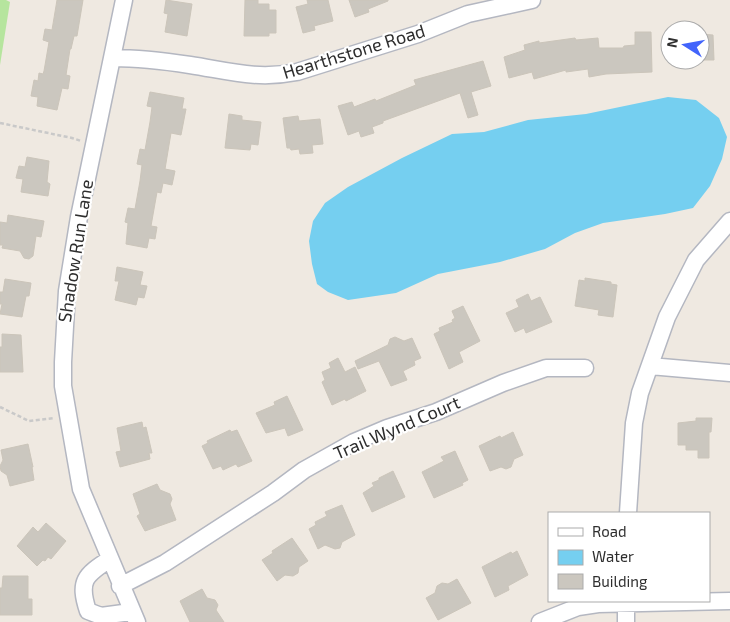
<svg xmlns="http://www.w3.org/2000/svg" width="730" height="622" font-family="'Exo 2',sans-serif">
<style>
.green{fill:#b6e59e}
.water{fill:#75cff0}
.building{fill:#cbc7bf;stroke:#cbc5ba}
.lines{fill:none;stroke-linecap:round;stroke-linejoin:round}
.minor-casing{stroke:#b4b7c1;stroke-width:19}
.path{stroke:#c9c9c9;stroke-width:2.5;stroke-dasharray:4 2.5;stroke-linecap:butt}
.minor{stroke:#fff;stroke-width:16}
.labels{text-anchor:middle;stroke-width:4.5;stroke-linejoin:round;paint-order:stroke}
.street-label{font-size:18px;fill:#2e2e2e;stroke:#fff}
</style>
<rect width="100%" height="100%" fill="#efe9e1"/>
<!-- green -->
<path class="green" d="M0,0H6L10,2L0,65Z"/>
<!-- water -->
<path class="water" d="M668,97L696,100L719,118L727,137L722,159L710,186L693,208L665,214L603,223L575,233L545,249L500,262L438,274L396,293L348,300L328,292L317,284L312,264L309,241L313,221L325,203L348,187L402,158L452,134L484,132L528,120L586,114Z"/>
<!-- building -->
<path class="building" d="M57,0H83L77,36H74L71,49H70L66,75L70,76L68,89L62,88L57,110L37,106L38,97L31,96L34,80L38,81L39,73L43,74L44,71L49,42L43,40L45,29L52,30Z
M166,0L192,4L187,36L165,32L168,14L164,13Z
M245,0H258V4H269V10H276V33H269V36H244Z
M307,0H328L333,21L314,26L315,30L303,33L296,7L308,4Z
M349,0H388V1L368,9L369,12L355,17Z
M635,32H651L652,72L606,74L589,77L588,69L566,72V70L534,79L532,72L509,78L504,57L525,50L524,45L539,41V43L575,38L576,40L598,38L599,48H623L624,46L635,45Z
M700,34L713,35L714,60H700Z
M483,61L491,86L471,92L478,115L468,118L460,93L383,121V123L372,127L374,133L361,137L359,131L348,135L338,106L352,102L354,107L375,99L376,101L416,85L414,80Z
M150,92L184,98L182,109H186L181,135L171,133L165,169L175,171L172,185L163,183L161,193L157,192L151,226L157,227L155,239L149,238L147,248L126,244L128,223L125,222L128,208L135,209L140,181L142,165L137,164L140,149L145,150L150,122L152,107L147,106Z
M229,114L242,116V120L261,122L258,145L251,144L250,150L225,148Z
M298,116L299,121L320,119L323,144L312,145L313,153L300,154L299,149L291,150L290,148H287L283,118Z
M27,157L49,161L47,182L50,184L48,196L21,192L23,179L16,178L19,166L25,167Z
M8,215L44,221L41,237L36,236L33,256L29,259L24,258L20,251L2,248L3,245H0V222L7,223Z
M117,267L143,272L140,285L147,286L144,298L138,297L136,305L115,300L119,281H115Z
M585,278L611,282V284L617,285L613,317L598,315L599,310L575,306L579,280L585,281Z
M5,279L31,283L29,296H26L22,317L0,314L2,304H0V292H3Z
M528,294L531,301L540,297L552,322L526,333L524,328L515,332L506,313L519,307L516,300Z
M463,306L480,341L459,352L463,362L449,369L434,334L440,331L439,328L453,322L452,320L455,318L452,311Z
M2,334L21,335L23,372H0V347H2Z
M395,337L404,341L412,338L421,358L414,361L415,365L403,371L407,380L391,386L379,361L358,369L355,361L388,345L390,339Z
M338,358L345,372L355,367L366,391L346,401L345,399L332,405L322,382L325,380L322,372L331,368L329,363Z
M287,396L303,430L288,436L285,428L266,433L256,413L275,405L274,402Z
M696,418H712L711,432H709V458H698V450H686V445H678V423L696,421Z
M142,422L143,428L146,427L152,453H149L150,459L120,467L116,452L121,451L117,428Z
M230,430L231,432L237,430L252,461L238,467L236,464L223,470L221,466L213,469L202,446L208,443L207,441Z
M513,432L523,455L514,459L511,467L506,469L501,467L490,471L479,446L500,436L501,438Z
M28,444L33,467H32L34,480L10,486L7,475L1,471L0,466L3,460L1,450Z
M455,451L468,480L462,483L463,485L434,498L422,472L444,461L441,457Z
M393,471L405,497L372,512L363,493L374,486L372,483L379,480V478Z
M157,484L160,490L170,494L172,499L170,504L176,520L145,531L137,516L140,514L133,494Z
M342,505L355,535L342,542L340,548L335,549L325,545L318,549L309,529L316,525L315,522L327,516L325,512Z
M46,523L66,541L51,559L48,557L45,561L43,560L37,566L17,546L33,527L38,532Z
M292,538L308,561L299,567L298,573L293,576L285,575L277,581L262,560L273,553L272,551Z
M517,551L528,575L508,586L509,590L495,597L482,567L511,552L512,554Z
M3,576H28V599H32V615H0V588H2Z
M457,579L471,603L438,620L426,598L435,593L437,586L442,583L448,584Z
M202,589L207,598L215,600L218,605L216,610L224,622H190L180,601Z"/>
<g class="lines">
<!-- minor casing -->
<g class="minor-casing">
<path id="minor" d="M124,0L79,217L67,291L63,362V386L81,489L137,622
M113,58C139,58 164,61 190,65C229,71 257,80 297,72L418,34L468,14L532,0
M650,366L730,373
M628,513L634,423L640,393L667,317L696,260L730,221
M110,559C85,575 78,581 88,611L101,616L131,612
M120,586L165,563L273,493L304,470L354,442L387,428L436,412L503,383L546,368H585
M626,601V622
M540,622L578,607L598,604L730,601"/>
</g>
<!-- path -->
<path class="path" d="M0,123L72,138L81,141
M0,407L29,421L55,418"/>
<!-- minor -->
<use href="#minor" class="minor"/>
</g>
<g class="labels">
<!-- street labels -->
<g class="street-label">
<text transform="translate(354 52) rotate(-17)" y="6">Hearthstone Road</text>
<text transform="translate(76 251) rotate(-81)" y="6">Shadow Run Lane</text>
<text transform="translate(397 428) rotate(-23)" y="6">Trail Wynd Court</text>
</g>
</g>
<!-- legend -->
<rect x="548" y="512" width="162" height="90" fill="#ffffff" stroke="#ababab"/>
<rect x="558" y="528" width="25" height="8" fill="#ffffff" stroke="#ababab"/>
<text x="592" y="537" font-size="15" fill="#2e2e2e">Road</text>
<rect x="558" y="550" width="25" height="15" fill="#75cff0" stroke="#ababab"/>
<text x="592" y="562" font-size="15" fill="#2e2e2e">Water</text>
<rect x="558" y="574" width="25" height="15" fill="#cbc7bf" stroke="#ababab"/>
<text x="592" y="587" font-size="15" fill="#2e2e2e">Building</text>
<!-- north arrow -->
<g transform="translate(685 45) rotate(281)"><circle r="24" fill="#ffffff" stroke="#ababab"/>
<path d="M0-4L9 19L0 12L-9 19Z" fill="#4264fb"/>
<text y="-8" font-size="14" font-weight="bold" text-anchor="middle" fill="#2e2e2e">N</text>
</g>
</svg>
